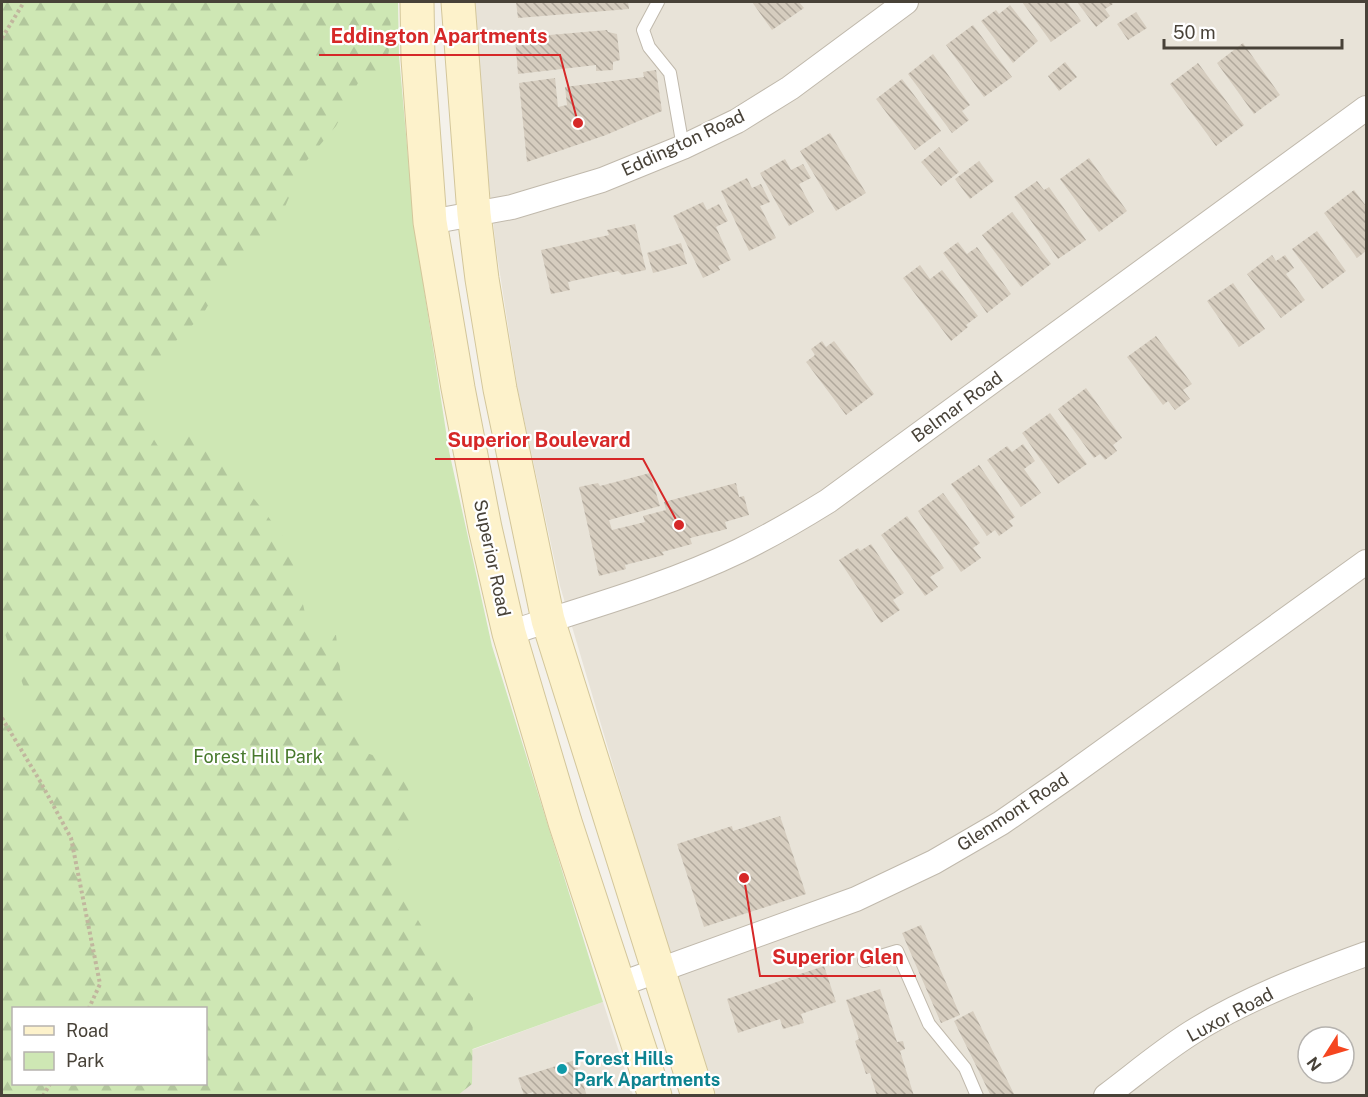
<svg xmlns="http://www.w3.org/2000/svg" width="1368" height="1097" font-family="'Public Sans',sans-serif">
<style>
.residential{fill:#e8e3d8;fill-rule:evenodd}
.green{fill:#cee7b4;fill-rule:evenodd}
.forest{fill:url(#forest-firs);fill-rule:evenodd}
.building{fill:url(#building-back-hatch)}
.lines{fill:none;stroke-linecap:round;stroke-linejoin:round}
.lane-casing{stroke:#c0b9ac;stroke-width:14}
.street-casing{stroke:#c0b9ac;stroke-width:26}
.secondary-casing{stroke:#d3c69a;stroke-width:35}
.path{stroke:#c1b69e;stroke-width:4;stroke-dasharray:3 3;stroke-linecap:butt}
.lane{stroke:#fff;stroke-width:12}
.street{stroke:#fff;stroke-width:24}
.secondary{stroke:#fdf2cb;stroke-width:33}
.culture-dot{fill:#0f9aa8;stroke:#fff;stroke-width:2}
.labels{text-anchor:middle;stroke-width:4.5;stroke-linejoin:round;paint-order:stroke}
.street-label{font-size:18px;fill:#484238;stroke:#fff}
.park-label{font-size:18px;fill:#47792c;stroke:#fff}
.culture-label{font-size:18px;font-weight:bold;fill:#0d838f;stroke:#fff;text-anchor:start}
.leader{fill:none;stroke:#d62828;stroke-width:2}
.callout-dot{fill:#d62828;stroke:#fff;stroke-width:2}
.callout-label{font-size:20px;text-anchor:middle;font-weight:bold;fill:#d62828;stroke:#fff;stroke-width:4.5;stroke-linejoin:round;paint-order:stroke}
</style>
<defs>
<pattern id="forest-firs" width="22" height="20" patternUnits="userSpaceOnUse" patternTransform="scale(1.5)"><rect width="22" height="20" fill="#cee7b4"/><path d="M5 1l3.5 6h-7zM16 11l3.5 6h-7z" fill="#b2c79c"/></pattern>
<pattern id="building-back-hatch" width="6" height="6" patternUnits="userSpaceOnUse" patternTransform="scale(1.5)"><rect width="6" height="6" fill="#d6cdbf"/><path d="M-1 5l2 2M0 0l6 6M5-1l2 2" fill="none" stroke="#b0a89c"/></pattern>
</defs>
<rect width="100%" height="100%" fill="#f4f1ea"/>
<!-- residential -->
<path class="residential" d="M475,2H1366V1095H716L660,924L560,586L518,391L496,248L486,158ZM1308,1037H1344V1073H1308Z
M603,1002L633,1095L345,1096Z"/>
<!-- green -->
<path class="green" d="M2,2H398L399,56L414,224L449,451L492,646L603,1002L345,1095L2,1096ZM14,1008H206V1084H14Z"/>
<!-- forest -->
<path class="forest" d="M2,2H390L391,41L384,74L359,81L336,126L303,165L278,223L228,270L202,316L151,365L142,420L161,451L189,434L214,448L295,551L296,575L310,634L336,635L346,719L364,752L403,766L414,814L389,871L428,937L473,998L472,1084L458,1095H2V726L36,722L4,631L2,612ZM14,1008H206V1084H14Z"/>
<!-- building -->
<path class="building" d="M516,2H628L629,9L518,18Z
M752,2H799L804,8L772,30Z
M1022,2H1067L1081,21L1051,42Z
M1077,2H1111L1113,4L1105,9L1110,16L1096,27Z
M1010,5L1038,41L1013,63L981,21L996,10L999,14Z
M1136,12L1147,28L1128,40L1117,24Z
M973,25L1012,77L984,97L946,45Z
M607,30L608,32L617,34L620,60L613,62V70L596,71V65L518,74L515,38Z
M1243,43L1280,95L1254,114L1217,63Z
M933,54L970,105L962,111L969,120L952,133L908,74Z
M1065,62L1077,77L1059,91L1048,76Z
M1198,63L1244,125L1216,146L1170,84Z
M656,70L662,111L606,135L527,162L519,83L555,78L558,107L567,105L565,87L644,77L643,72Z
M902,79L941,131L915,150L876,99Z
M830,133L866,193L836,211L800,151Z
M939,147L959,172L941,186L921,162Z
M1089,158L1127,211L1099,232L1060,179Z
M785,159L791,170L803,164L811,178L799,184L814,212L789,226L760,173Z
M979,161L994,181L970,199L955,179Z
M747,178L752,188L761,184L770,202L760,206L776,238L749,251L721,191Z
M1037,181L1044,190L1049,187L1086,240L1058,259L1014,197Z
M1354,190L1366,206V251L1357,258L1324,213Z
M703,202L707,210L719,204L728,221L716,227L731,260L718,266L720,270L703,278L673,216Z
M1012,212L1051,264L1021,287L982,235Z
M635,224L646,270L622,275L618,271L568,282L570,290L551,294L541,250L609,235L607,230Z
M1317,231L1346,271L1322,289L1292,249Z
M958,242L967,254L977,247L1011,294L987,313L943,253Z
M681,243L687,264L653,273L647,253Z
M1272,255L1276,261L1285,255L1294,268L1286,274L1305,300L1281,318L1247,274Z
M920,265L930,279L942,270L978,316L966,325L968,327L951,341L903,278Z
M1233,283L1265,329L1239,347L1207,301Z
M1156,336L1192,384L1183,390L1190,399L1175,410L1168,401L1163,405L1127,357Z
M822,341L826,347L834,341L874,394L846,415L806,362L815,355L811,349Z
M1086,388L1122,438L1113,445L1117,451L1105,460L1100,454L1094,458L1058,409Z
M1050,413L1087,464L1058,484L1022,433Z
M1023,444L1035,461L1024,469L1041,493L1021,507L987,460L1007,446L1012,452Z
M979,465L1015,517L1009,521L1013,526L999,536L995,530L987,536L951,484Z
M650,473L660,506L609,520L612,530L645,522L643,516L666,510L664,502L736,483L739,497L744,496L749,515L725,522L727,529L690,538L692,544L662,552L664,555L625,565L626,569L599,576L579,487L598,483L600,486Z
M943,493L980,543L973,548L981,558L961,572L918,511Z
M907,516L944,568L930,577L938,587L925,596L881,535Z
M871,544L904,593L893,600L900,610L881,623L839,560L858,548L860,551Z
M780,816L806,894L704,927L677,844L732,826L733,831Z
M921,925L960,1015L941,1023L902,933Z
M824,966L836,1002L801,1014L804,1023L783,1029L780,1019L738,1033L727,999Z
M880,989L897,1042L903,1041L905,1049L900,1051L914,1096H877L870,1073L866,1074L855,1041L859,1039L846,1000Z
M973,1011L1015,1096H991L954,1021Z
M575,1060L587,1096H534L533,1092L524,1095L518,1078Z"/>
<g class="lines">
<!-- lane casing -->
<g class="lane-casing">
<path id="lane" d="M658,2L643,30L649,47L670,73L683,147
M864,961L897,951L929,1024L965,1068L977,1096"/>
</g>
<!-- street casing -->
<g class="street-casing">
<path id="street" d="M430,222L512,207L602,180L683,147L737,121L790,88L906,2
M509,633C586,608 666,586 739,551C770,536 799,519 828,501L1366,108
M618,985L856,899L934,862L1001,823L1066,778L1366,562
M1106,1096C1134,1075 1161,1052 1191,1033C1243,1000 1308,975 1366,954"/>
</g>
<!-- secondary casing -->
<g class="secondary-casing">
<path id="secondary" d="M417,2L418,59L430,222L458,388L485,528L509,633L565,822L655,1096
M458,2L474,214L482,279L500,389L548,620L698,1096"/>
</g>
<!-- path -->
<path class="path" d="M2,38L24,2
M2,718L40,781L71,838L100,984L89,1008
M43,1096L50,1084"/>
<!-- lane -->
<use href="#lane" class="lane"/>
<!-- street -->
<use href="#street" class="street"/>
<!-- secondary -->
<use href="#secondary" class="secondary"/>
</g>
<!-- markers -->
<circle class="culture-dot" cx="562" cy="1069" r="6"/>
<g class="labels">
<!-- street labels -->
<g class="street-label">
<text transform="translate(683 143) rotate(-25)" y="6">Eddington Road</text>
<text transform="translate(957 407) rotate(-36)" y="6">Belmar Road</text>
<text transform="translate(492 558) rotate(78)" y="6">Superior Road</text>
<text transform="translate(1013 812) rotate(-33)" y="6">Glenmont Road</text>
<text transform="translate(1230 1015) rotate(-28)" y="6">Luxor Road</text>
</g>
<!-- park labels -->
<g class="park-label">
<text x="258" y="763">Forest Hill Park</text>
</g>
<!-- culture labels -->
<g class="culture-label">
<text x="574" y="1065">Forest Hills<tspan x="574" dy="21">Park Apartments</tspan></text>
</g>
</g>
<!-- callouts -->
<path class="leader" d="M578 123L560 55H319M679 525L643 459H435M744 878L760 976H916"/>
<g class="callout-dot">
<circle cx="578" cy="123" r="6"/>
<circle cx="679" cy="525" r="6"/>
<circle cx="744" cy="878" r="6"/>
</g>
<g class="callout-label">
<text x="439" y="43">Eddington Apartments</text>
<text x="539" y="447">Superior Boulevard</text>
<text x="838" y="964">Superior Glen</text>
</g>
<!-- border -->
<rect width="1368" height="1097" fill="none" stroke="#484238" stroke-width="6"/>
<!-- legend -->
<rect x="12" y="1007" width="195" height="78" fill="#ffffff" stroke="#b6b3af" stroke-width="1.5"/>
<rect x="24" y="1026" width="30" height="9" fill="#fdf2cb" stroke="#b6b3af" stroke-width="1.5"/>
<text x="66" y="1037" font-size="18" fill="#484238">Road</text>
<rect x="24" y="1052" width="30" height="18" fill="#cee7b4" stroke="#b6b3af" stroke-width="1.5"/>
<text x="66" y="1067" font-size="18" fill="#484238">Park</text>
<!-- north arrow -->
<g transform="translate(1326 1055) rotate(233)"><circle r="28" fill="#ffffff" stroke="#b6b3af" stroke-width="1.5"/>
<path d="M0-4.5L10 22L0 15L-10 22Z" fill="#f54620"/>
<text y="-9" font-size="16" font-weight="bold" text-anchor="middle" fill="#484238">N</text>
</g>
<!-- scale -->
<path d="M1164 39v9h178v-9" fill="none" stroke="#484238" stroke-width="3"/>
<text x="1173" y="39" font-size="18" fill="#484238" stroke="#ffffff" stroke-width="4.5" paint-order="stroke">50 m</text>
</svg>
